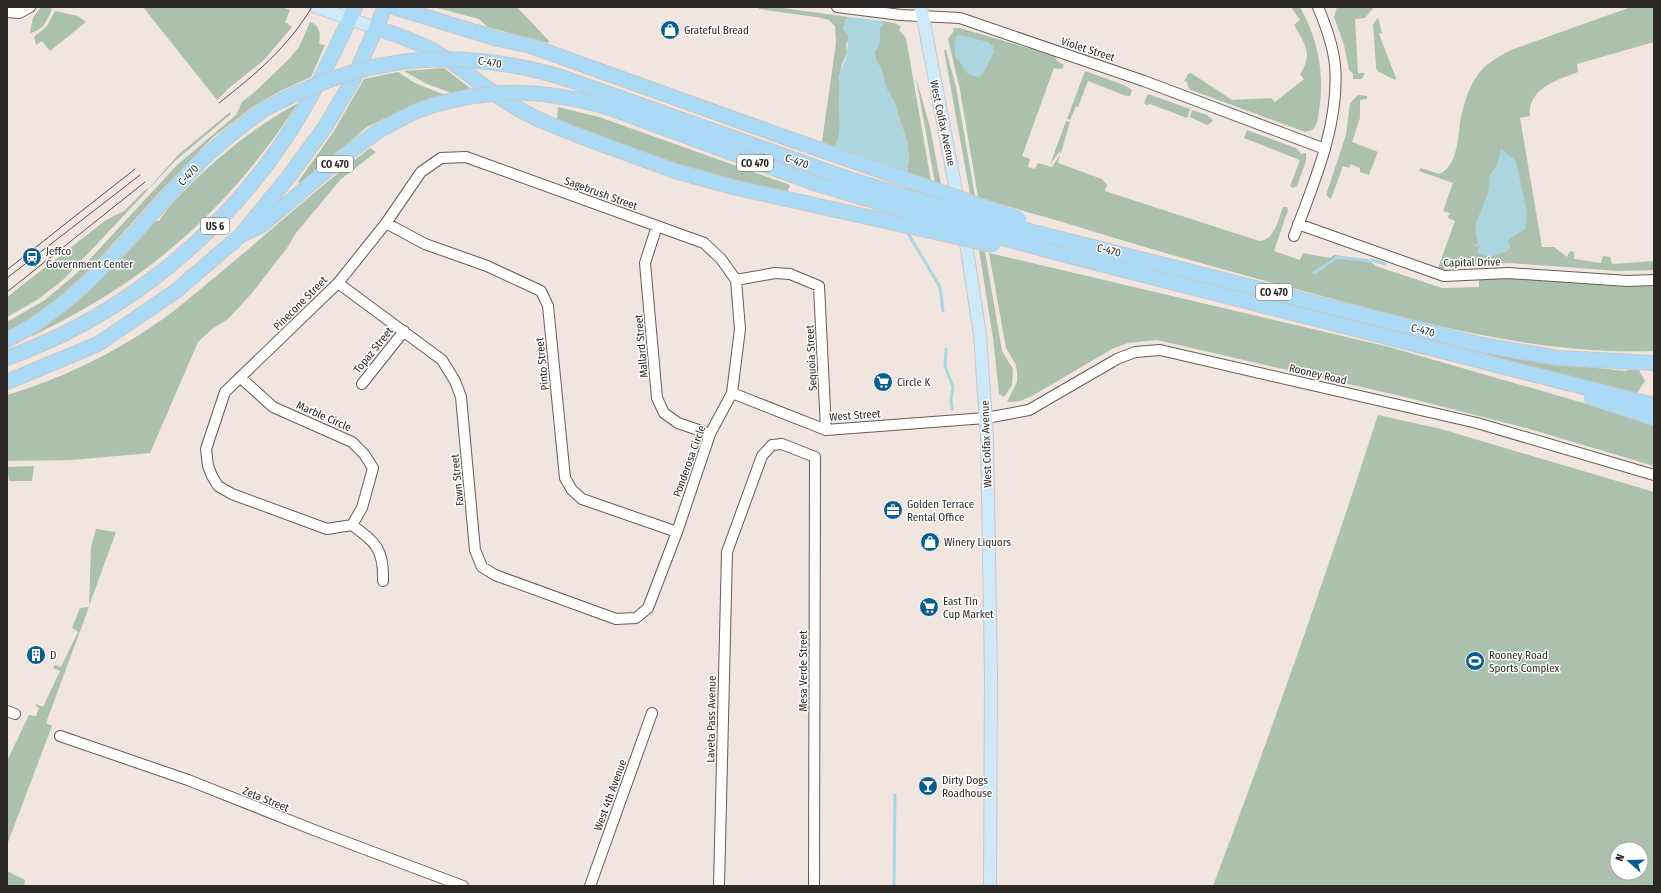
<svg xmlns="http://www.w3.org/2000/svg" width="1661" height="893" font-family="'Fira Sans Condensed',sans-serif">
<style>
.green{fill:#abc1ae;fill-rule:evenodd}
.water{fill:#acd5df}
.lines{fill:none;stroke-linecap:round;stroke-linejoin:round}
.stream{stroke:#acd5df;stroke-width:3}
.minor-casing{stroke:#665d58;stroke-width:12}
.major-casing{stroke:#c8c7c7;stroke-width:14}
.highway-casing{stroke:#c8c7c7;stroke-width:16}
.minor{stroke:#fff;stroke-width:10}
.major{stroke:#cde9fa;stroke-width:12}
.highway{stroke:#abdaf6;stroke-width:14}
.tram{stroke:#595350;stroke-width:1}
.highway-bridge-casing{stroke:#c8c7c7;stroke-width:16;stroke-linecap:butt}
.highway-bridge{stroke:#abdaf6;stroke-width:14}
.labels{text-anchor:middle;stroke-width:3;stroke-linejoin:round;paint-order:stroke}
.shield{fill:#fff;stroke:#6b6867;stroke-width:1}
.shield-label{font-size:10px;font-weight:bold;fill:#2c2826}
.poi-label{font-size:11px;fill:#2c2826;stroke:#fff;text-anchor:start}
.street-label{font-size:11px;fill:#2c2826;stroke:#fff}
</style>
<rect width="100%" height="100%" fill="#f0e5df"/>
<!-- green -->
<path class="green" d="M41,7H50L52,9C47,20 43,31 30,33L33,18Z
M143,7H282L290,10L285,22L292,27L264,60L229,88L217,100Z
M433,7H517L549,41L548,43L487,27L479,19Z
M759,7H775L849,17L845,20L849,38L846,45L847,53L842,64L839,78L840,135L835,147L822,142L836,43L835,26L829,20L822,18L759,9Z
M1291,7H1300C1318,39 1325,74 1319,110C1318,117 1318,125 1312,130L1305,132L1191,90L1188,87L1187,82L1184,81L1188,74L1191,73L1232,100L1271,98L1275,102L1304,79L1300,74C1314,53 1304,43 1294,25L1300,20Z
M1337,7H1374L1365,18L1355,19L1358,73H1365L1362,79H1353V74L1349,70L1344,45L1334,17Z
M1631,7H1654V42L1577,64L1578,72C1557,80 1527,89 1530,116L1520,118L1542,247H1554L1567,257L1570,251L1574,252V259L1601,263L1603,256L1610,257L1612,264L1654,261V270L1619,271L1509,263L1445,266L1444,269L1438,268L1455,221L1448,218L1450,213L1443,211L1453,183L1419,171L1421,168L1439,174C1457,167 1458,139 1460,122C1463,107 1468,89 1477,76C1485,64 1498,57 1511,50Z
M55,11L78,16L86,22L50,51L42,41L36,45L34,37L47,26Z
M1378,18L1382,33L1379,34L1396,78L1395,80L1379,72L1376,68L1373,24Z
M882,21L894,23L901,26L899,30L906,38L931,181L907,173L909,158L907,142L894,101L886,88L882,71L876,60L874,52L879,46L880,27L884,24Z
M310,22C320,25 321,34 319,44L325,45L311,77L280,91L254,106L212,138L158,194L73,288L55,303L7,334V322L45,300L77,273L177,165L236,115L242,102L257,90L290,58L299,47Z
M953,28H960L1055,56L1056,60L1064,65L1062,69L1054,68L1022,156L1030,159L1028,167L1035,169L1038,163L1052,167L1060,155L1058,163L1102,179L1107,185L1105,191L1259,241C1275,240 1278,220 1283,207H1287L1288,210L1274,251L1300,260L1303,253L1330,258L1334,255L1369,260L1376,266L1442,288L1479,287V280L1508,278L1619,286L1654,285V351C1536,355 1424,323 1311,293C1226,271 1142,247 1059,221C1032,213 1005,206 978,197L960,90L948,39L954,31Z
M944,50H946L956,87L975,196L970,194Z
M444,68L471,89L452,93L427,84L404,71Z
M1085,71L1124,85L1132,90L1130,96H1126L1088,81L1078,107L1076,106L1070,120L1067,119Z
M398,72L415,83L445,95L410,106L367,127L300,184L298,182L334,131L364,79Z
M916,78L930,127L941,185L935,183Z
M1148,94L1190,109L1187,118L1150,104L1147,105L1144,103Z
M1358,95L1367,96V99L1360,100V118L1352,142L1378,152L1369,175L1360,172V168L1351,164L1349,168L1343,166L1331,199L1326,195L1346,135L1350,103Z
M298,103C229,209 147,282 32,336L31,334L153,221H159C168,207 179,196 191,184C223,152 258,125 298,103Z
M558,107L599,117L790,185L787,194L722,179L641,153L557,119Z
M1192,110L1207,115L1213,120L1212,122L1207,125L1190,117Z
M230,112L231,114L175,161L64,279L37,300L7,317V297L106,220L124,211L144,191L149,188L178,155Z
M1066,121L1070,122L1061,153L1059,152L1050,165Z
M1247,130L1296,148L1301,154L1306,153V161L1297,186L1293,188L1290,186L1300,160L1244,138Z
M370,148L376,152L341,179L296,233L287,248L252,293L228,319L212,329L198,342L150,453L72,460L7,461V395C60,379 111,355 157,323C177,310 195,293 214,278C266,235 316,189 370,148Z
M979,250L985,252L1002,351L1013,369L1012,385L1004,397L999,394L993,338Z
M989,253L1389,347L1587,404L1654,425V466L1526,428L1405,397L1157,340L1128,343L1112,349L1032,396L1020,401L1007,402L1017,382V373L1016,365L1006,348Z
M1477,350L1557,364L1626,371L1627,370H1639L1645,381L1637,393L1476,353L1472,351Z
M1378,415L1441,429L1654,492V886H1213C1272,730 1327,573 1378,415ZM1617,849H1641V873H1617Z
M34,466L32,481H9L7,467Z
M96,529L116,532L89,606L91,547Z
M89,607L46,723L52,726L7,845V761L29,715L36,716L39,708L36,706V704L43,707L60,671L53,668L55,665L61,667L78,632L72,628L80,608Z
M7,871L25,880L24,886H7Z"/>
<!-- water -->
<path class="water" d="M849,17L882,21L884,24L880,27L879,46L874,53L876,60L882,70L886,88L894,101L907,142L909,158L907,173L835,147C844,126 838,102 839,79C840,69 846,61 847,53C848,47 847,43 849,37L843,29L845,20Z
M960,35L988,42L993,46V50H995L983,74L978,77C958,73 967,65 956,59L954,44L957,36Z
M1501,149L1516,161L1527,213L1525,229L1508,240L1510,246L1508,251L1490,257L1478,253L1479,245L1476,247L1475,245L1478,243L1475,231L1476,223L1488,193L1490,175L1497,165Z"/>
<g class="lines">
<!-- stream -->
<path class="stream" d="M906,230L940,287L943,311
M1372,260L1385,264
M1314,273L1337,257L1370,261
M946,349L945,366L953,387L951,400L952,409
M894,886L895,795"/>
<!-- minor casing -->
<g class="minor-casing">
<path id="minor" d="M837,7L901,15L960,18L1144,81L1325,149
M7,12L19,13L30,7
M386,223L425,244L487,266L541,291L548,306L565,478L572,490L582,499L677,532
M1298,224L1444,276L1508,273L1628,281L1654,280
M657,226L645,263L657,398L664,413L678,423L710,434
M1294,236C1314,183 1340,123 1335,65C1333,45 1326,26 1318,7
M736,280L775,273L790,274L819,286L826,430
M241,378L273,407L352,442L364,454L373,468L362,508L352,525L327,529L232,494L218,486L212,476L208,466L206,449L225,392L338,283L386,223L421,172L441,158L466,157L704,243L721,259L736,280L740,329L732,393L710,434L677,532L648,608L636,618L616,619L495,575L482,567L475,550L461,397L455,381L442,360L338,283
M362,384L404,331
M732,393L826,430L986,418L1029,410L1117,359L1135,352L1160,350L1477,423L1654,475
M352,525C376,543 384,549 383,581
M7,711L15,714
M60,736L188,780L314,830L463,886
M590,886L652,713
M719,886L727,552L762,456L772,445L782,444L815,457L814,886"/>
</g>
<!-- major casing -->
<g class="major-casing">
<path id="major" d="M316,7L376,28
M921,7L959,206
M964,230L980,335L987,437L991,675L990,886"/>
</g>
<!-- highway casing -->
<g class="highway-casing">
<path id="highway" d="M394,7L498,39L528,45L553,54L784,137
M376,28C398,35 421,43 441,55C465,70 487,90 512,105C541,123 573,133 604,145
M243,234L262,225L345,155L380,130L414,112L437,104
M1045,235L1482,345L1558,358L1654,363
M1073,257L1654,405
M7,340C87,300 138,224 200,162C219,143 241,126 263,110
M7,358C112,320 204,250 270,160C305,113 331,60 355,7
M7,382L98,344L176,291L241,235L290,175L325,127L353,80L385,7
M1592,398L1654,418"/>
</g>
<!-- minor -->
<use href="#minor" class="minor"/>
<!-- major -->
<use href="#major" class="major"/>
<!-- highway -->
<use href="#highway" class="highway"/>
<!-- tram -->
<path class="tram" d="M219,103C257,73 287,48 312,7
M8,269L135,169
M7,278L140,175
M7,292L145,182"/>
<!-- highway-bridge casing -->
<g class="highway-bridge-casing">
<path id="highway-bridge" d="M437,104C501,87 547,90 610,108L814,183L954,225L1073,257
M263,110C364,55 454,45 564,78L852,180L953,211L1045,235
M784,137L1019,219
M604,145L675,171L733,187L993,245"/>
</g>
<!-- highway-bridge -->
<use href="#highway-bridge" class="highway-bridge"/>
</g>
<!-- icons -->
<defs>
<g id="shop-disc" transform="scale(1)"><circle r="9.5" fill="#0a5d8f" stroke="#fff"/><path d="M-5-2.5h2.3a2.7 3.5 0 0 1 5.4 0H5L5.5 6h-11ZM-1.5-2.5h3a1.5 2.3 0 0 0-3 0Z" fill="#fff"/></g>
<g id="station-disc" transform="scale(1)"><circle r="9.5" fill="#0a5d8f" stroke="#fff"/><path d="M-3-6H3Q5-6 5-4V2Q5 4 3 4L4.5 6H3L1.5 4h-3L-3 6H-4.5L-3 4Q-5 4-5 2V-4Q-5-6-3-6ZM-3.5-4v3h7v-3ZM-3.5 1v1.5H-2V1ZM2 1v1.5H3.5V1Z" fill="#fff"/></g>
<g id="supermarket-disc" transform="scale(1)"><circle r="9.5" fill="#0a5d8f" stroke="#fff"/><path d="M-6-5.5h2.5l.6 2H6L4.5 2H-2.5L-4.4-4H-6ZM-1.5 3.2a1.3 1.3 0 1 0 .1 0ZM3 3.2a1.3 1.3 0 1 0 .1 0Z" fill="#fff"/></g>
<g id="office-disc" transform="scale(1)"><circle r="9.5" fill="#0a5d8f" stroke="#fff"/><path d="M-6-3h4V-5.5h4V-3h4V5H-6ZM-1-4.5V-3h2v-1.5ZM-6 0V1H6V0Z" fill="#fff"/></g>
<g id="building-disc" transform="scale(1)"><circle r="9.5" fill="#0a5d8f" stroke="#fff"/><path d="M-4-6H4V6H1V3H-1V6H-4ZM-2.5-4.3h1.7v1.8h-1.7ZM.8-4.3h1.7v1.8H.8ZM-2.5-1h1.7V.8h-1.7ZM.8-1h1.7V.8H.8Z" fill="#fff"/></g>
<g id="stadium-disc" transform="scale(1)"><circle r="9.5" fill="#0a5d8f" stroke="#fff"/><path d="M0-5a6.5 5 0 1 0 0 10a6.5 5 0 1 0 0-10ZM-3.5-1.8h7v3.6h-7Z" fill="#fff"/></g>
<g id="bar-disc" transform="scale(1)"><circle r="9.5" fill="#0a5d8f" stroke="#fff"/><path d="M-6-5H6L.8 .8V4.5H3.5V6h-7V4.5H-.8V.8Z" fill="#fff"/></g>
</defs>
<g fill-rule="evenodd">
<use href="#shop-disc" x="670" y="30"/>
<use href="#station-disc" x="32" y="257"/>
<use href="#supermarket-disc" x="883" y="382"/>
<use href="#office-disc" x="893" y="510"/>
<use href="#shop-disc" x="930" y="542"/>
<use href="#supermarket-disc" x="929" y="607"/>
<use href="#building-disc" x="36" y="655"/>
<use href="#stadium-disc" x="1475" y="661"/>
<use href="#bar-disc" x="928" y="786"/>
</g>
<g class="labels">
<!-- shield labels -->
<g class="shield">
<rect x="737" y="155" width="36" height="16" rx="3"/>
<rect x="317" y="156" width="36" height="16" rx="3"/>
<rect x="201" y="218" width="28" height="16" rx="3"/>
<rect x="1256" y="284" width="36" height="16" rx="3"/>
</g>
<g class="shield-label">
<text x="755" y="167">CO 470</text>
<text x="335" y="168">CO 470</text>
<text x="215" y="230">US 6</text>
<text x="1274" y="296">CO 470</text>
</g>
<!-- poi labels -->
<g class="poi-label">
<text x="684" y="34">Grateful Bread</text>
<text x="46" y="255">Jeffco<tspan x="46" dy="13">Government Center</tspan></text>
<text x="897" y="386">Circle K</text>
<text x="907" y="508">Golden Terrace<tspan x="907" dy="13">Rental Office</tspan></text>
<text x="944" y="546">Winery Liquors</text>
<text x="943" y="605">East Tin<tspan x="943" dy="13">Cup Market</tspan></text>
<text x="50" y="659">D</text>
<text x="1489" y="659">Rooney Road<tspan x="1489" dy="13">Sports Complex</tspan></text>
<text x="942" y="784">Dirty Dogs<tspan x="942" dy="13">Roadhouse</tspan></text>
</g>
<!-- street labels -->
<g class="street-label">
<text transform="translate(1088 49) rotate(18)" y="4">Violet Street</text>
<text transform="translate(490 62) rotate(9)" y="4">C-470</text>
<text transform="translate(943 123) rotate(78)" y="4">West Colfax Avenue</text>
<text transform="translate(797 161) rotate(19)" y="4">C-470</text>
<text transform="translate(188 175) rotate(-47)" y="4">C-470</text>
<text transform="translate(601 193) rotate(20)" y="4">Sagebrush Street</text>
<text transform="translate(1109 250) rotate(14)" y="4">C-470</text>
<text transform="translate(1472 262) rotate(-1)" y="4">Capital Drive</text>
<text transform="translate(300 303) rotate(-45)" y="4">Pinecone Street</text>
<text transform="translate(1423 330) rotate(14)" y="4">C-470</text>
<text transform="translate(641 346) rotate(-95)" y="4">Mallard Street</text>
<text transform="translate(373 350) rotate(-51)" y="4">Topaz Street</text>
<text transform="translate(811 358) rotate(-93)" y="4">Sequoia Street</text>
<text transform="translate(542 364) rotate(-96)" y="4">Pinto Street</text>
<text transform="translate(1318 374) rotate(13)" y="4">Rooney Road</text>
<text transform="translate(855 415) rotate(-4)" y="4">West Street</text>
<text transform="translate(324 416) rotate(24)" y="4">Marble Circle</text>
<text transform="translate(986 444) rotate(-92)" y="4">West Colfax Avenue</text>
<text transform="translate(689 461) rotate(-70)" y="4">Ponderosa Circle</text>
<text transform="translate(457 480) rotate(-96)" y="4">Fawn Street</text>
<text transform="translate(803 671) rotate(-90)" y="4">Mesa Verde Street</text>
<text transform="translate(711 719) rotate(-89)" y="4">Laveta Pass Avenue</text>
<text transform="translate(610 795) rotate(-70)" y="4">West 4th Avenue</text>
<text transform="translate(266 799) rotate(22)" y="4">Zeta Street</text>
</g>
</g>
<!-- border -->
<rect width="1661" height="893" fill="none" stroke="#2c2826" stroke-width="16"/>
<!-- north arrow -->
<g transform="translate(1629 861) rotate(290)"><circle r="19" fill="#ffffff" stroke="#aba9a8"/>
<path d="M0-3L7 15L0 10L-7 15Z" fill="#0a5d8f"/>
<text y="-6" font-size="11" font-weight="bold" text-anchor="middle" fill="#2c2826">N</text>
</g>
</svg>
